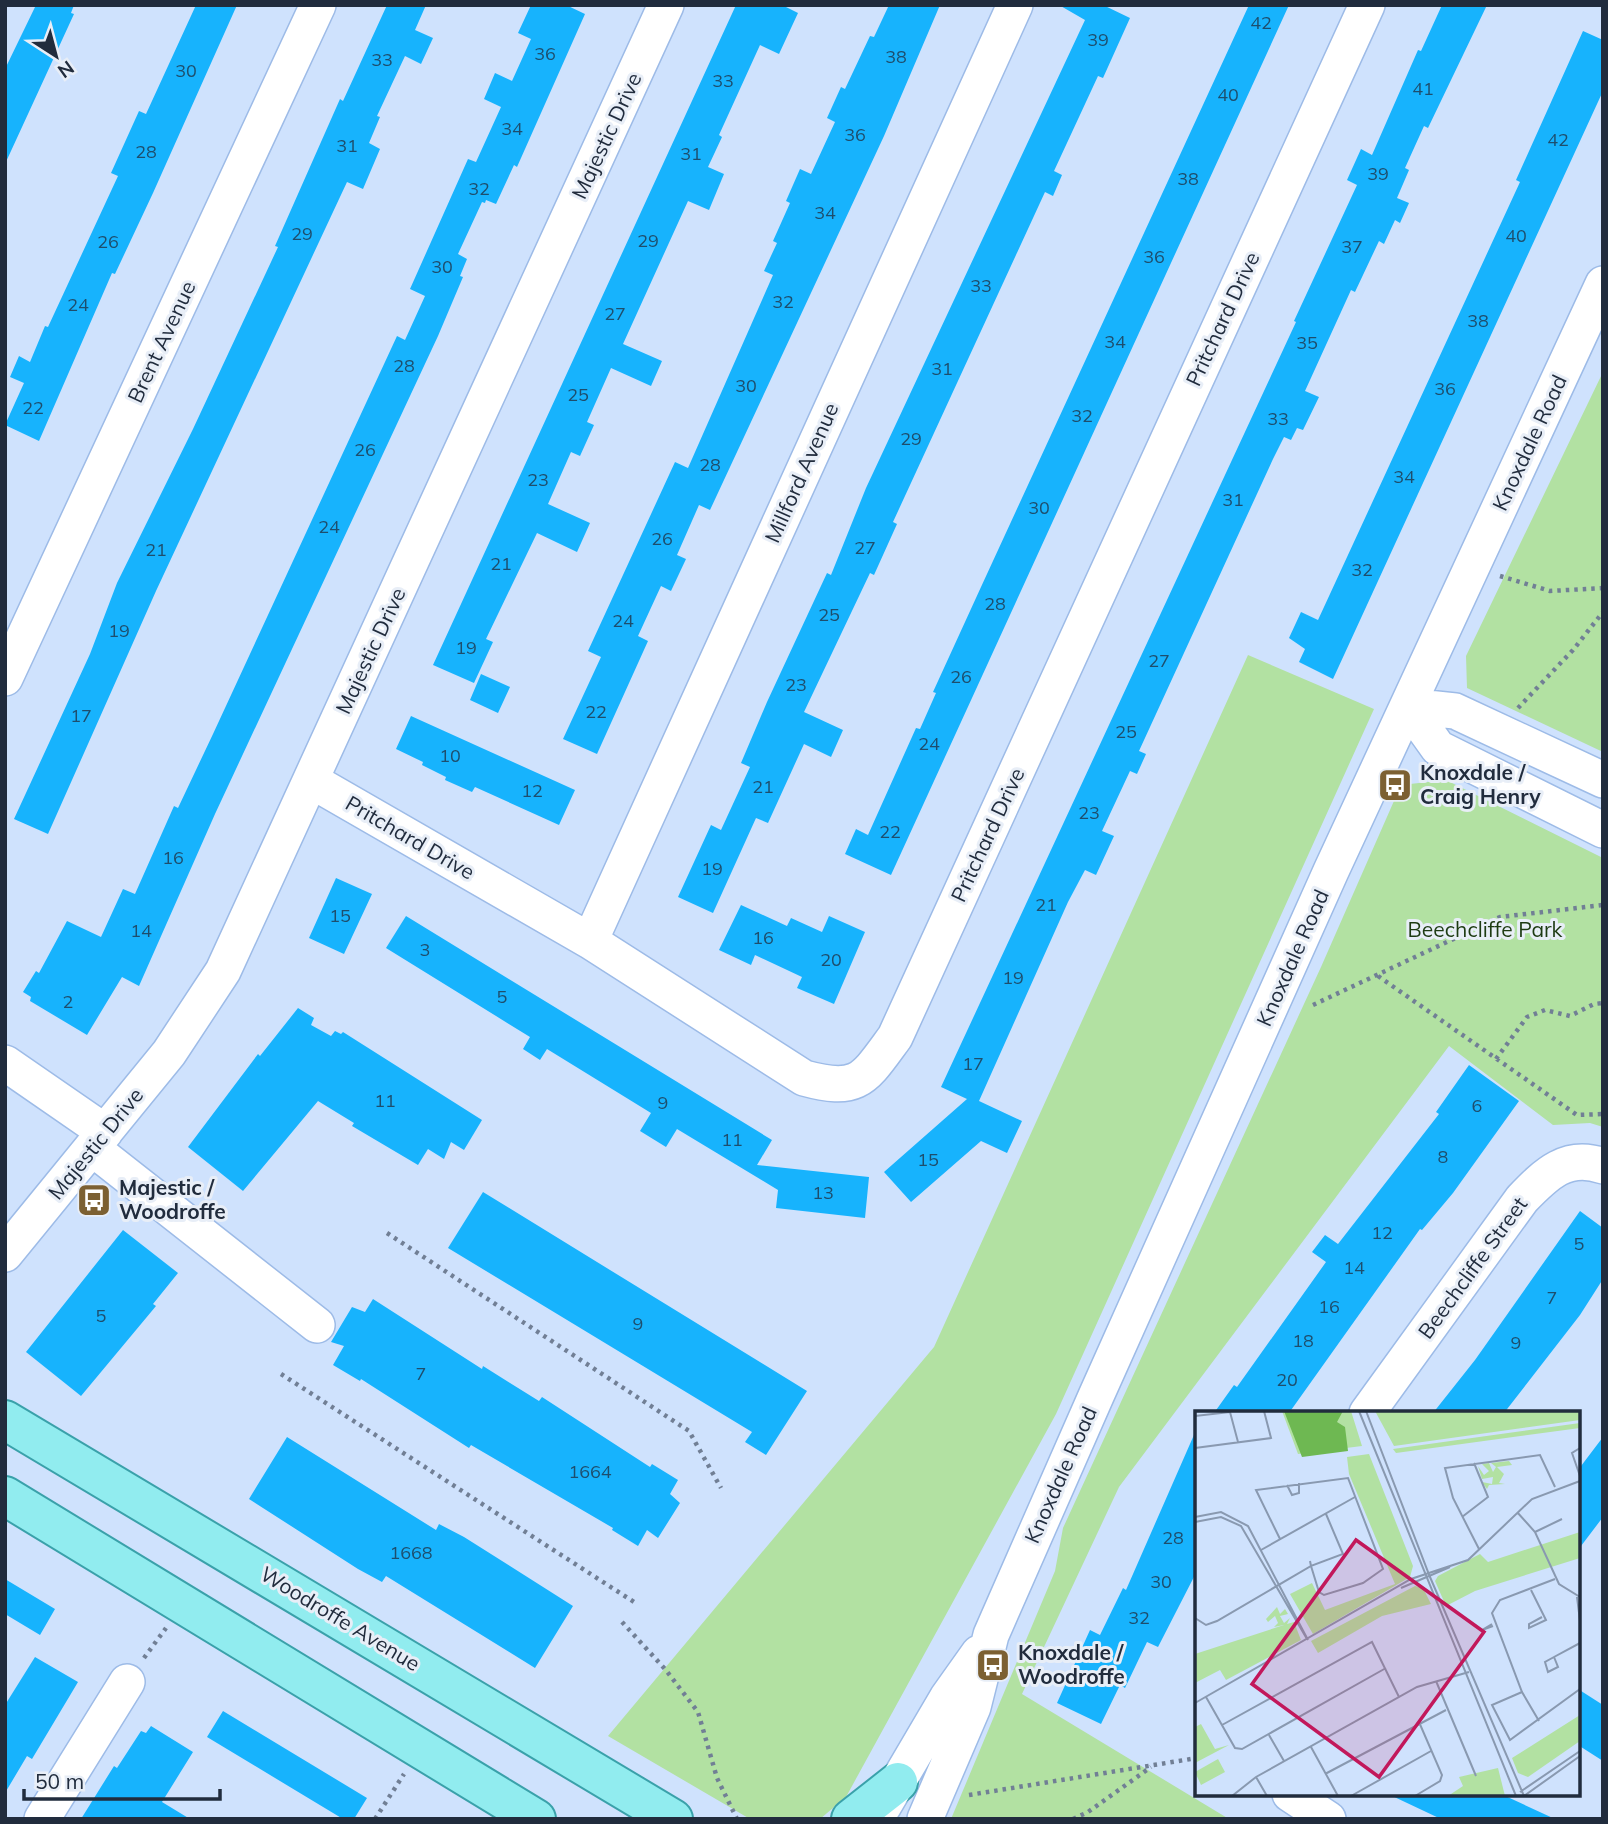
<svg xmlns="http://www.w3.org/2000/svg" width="1608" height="1824" font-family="Mulish,sans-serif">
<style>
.green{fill:#b2e1a2}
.building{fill:#17b3fd}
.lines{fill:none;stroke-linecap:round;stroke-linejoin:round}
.minor-casing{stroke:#9dbbe7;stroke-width:38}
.major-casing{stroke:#3aa1aa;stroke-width:42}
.path{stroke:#717f95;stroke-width:4.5;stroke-dasharray:3.5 5;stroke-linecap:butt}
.minor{stroke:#fff;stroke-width:35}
.major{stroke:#91ecef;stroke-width:38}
.labels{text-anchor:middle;stroke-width:6;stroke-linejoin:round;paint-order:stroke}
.number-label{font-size:18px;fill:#1e4e6d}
.street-label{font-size:21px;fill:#212c3d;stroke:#e8eef7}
.poi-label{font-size:21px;font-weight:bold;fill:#212c3d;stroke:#e8eef7;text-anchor:start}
.park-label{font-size:21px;fill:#1d3b12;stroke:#e8eef7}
.inset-road{fill:none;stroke:#8999b0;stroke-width:2}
.view{fill:#c2185b;fill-opacity:0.15;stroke:#c2185b;stroke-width:3.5}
.inset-edge{fill:none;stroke:#212c3d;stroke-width:3.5}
</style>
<rect width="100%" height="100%" fill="#cfe2fd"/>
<!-- green -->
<path class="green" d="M1603,372V752L1467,688L1466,656Z
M1248,655L1374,709L1056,1414L846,1797L820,1819H750L608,1736L934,1347Z
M1446,780L1603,858V1127L1590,1123L1553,1125L1449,1046L1119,1487L1022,1694L1229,1819H951L1055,1571L1063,1528L1321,967L1401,785Z"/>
<!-- building -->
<path class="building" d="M36,5H74L71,13L74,14L5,164V69Z
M196,5H237L153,193L115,274L112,273L39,441L5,425L24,383L10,377L19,356L30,362L45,326L48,327L118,176L111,173L139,111L146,114Z
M387,5H426L415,30L433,38L421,64L405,56L377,116L380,117L369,143L380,149L363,189L347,182L156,591L48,834L14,819L90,654L117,583L193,429L278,247L275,246L340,99L343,101Z
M531,5H566L585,14L517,167L514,165L496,204L486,200L485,203L482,202L458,254L467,259L460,276L463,277L438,336L215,814L139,986L122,977L87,1035L30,1001L31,997L23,992L36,971L39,973L67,921L101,937L123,889L135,894L174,806L178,808L213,734L397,336L405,340L425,296L410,289L468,159L476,162L501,107L484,99L495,73L512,81L531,39L518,33Z
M736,5H782L798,13L779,54L760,45L719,135L722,137L708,167L724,174L709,210L688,201L623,344L662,361L651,386L611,368L587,422L594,425L580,456L571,452L548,504L590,523L577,552L537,533L486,639L493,642L474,683L433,665Z
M889,5H940L884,136L710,510L699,505L677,555L686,559L671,591L661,586L638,636L648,641L597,754L563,739L601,657L588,651L675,462L688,468L773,275L764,271L777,243L773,241L790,203L786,201L800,169L811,174L835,122L827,118L841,87L845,89L870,36L874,37Z
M1059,5H1103L1130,18L1103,78L1098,76L1054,171L1062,175L1053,196L1045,192L893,522L897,524L874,575L870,573L804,712L843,730L831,757L804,744L768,823L756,818L713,913L678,897L711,825L721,830L750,767L741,763L767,702L827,573L831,575L866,488L1085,20Z
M1249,5H1289L891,875L845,854L856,829L868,835L916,728L920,729L936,693L933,692L981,587Z
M1442,5H1487L1428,128L1424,126L1405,168L1409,170L1397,198L1409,203L1400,223L1395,220L1384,244L1379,241L1355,292L1351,290L1305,391L1319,397L1303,430L1297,428L1291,440L1284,437L1273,459L1139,751L1146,754L1137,774L1130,771L1102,831L1114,836L1096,875L1085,870L1068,902L979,1101L1022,1121L1007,1153L981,1141L911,1202L884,1172L967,1099L941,1087L1296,322L1294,321L1357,185L1347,180L1361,149L1372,155L1418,50L1421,51Z
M1583,31L1603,40V91L1333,679L1299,662L1305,649L1289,638L1301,612L1318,620L1520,182L1516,180Z
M481,674L510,687L498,713L470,700Z
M411,716L575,790L559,825L475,787L472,792L445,780L446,777L422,765L423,762L396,749Z
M336,878L372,894L344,954L309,938Z
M741,905L787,926L791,918L822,932L829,916L865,932L834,1004L797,988L802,977L755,955L751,965L719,950Z
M406,916L772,1140L757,1165L869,1177L865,1218L776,1208L778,1190L677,1129L666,1147L640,1131L651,1113L547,1049L540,1060L523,1049L530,1037L386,948Z
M298,1008L314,1018L311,1025L331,1036L335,1031L341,1034L343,1032L482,1120L464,1150L451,1142L444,1159L428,1149L418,1165L352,1126L354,1123L318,1101L243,1191L188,1147L258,1054L260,1056Z
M1469,1065L1519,1101L1453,1193L1422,1230L1420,1229L1289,1413H1214L1234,1385L1237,1387L1326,1262L1312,1252L1325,1235L1338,1244L1439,1114L1436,1112Z
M483,1192L807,1391L766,1455L745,1442L752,1432L448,1248Z
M1580,1211L1603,1228V1279L1580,1315L1504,1413H1433L1475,1360Z
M123,1230L178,1273L153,1304L156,1306L81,1396L26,1352Z
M373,1299L482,1369L483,1366L539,1401L542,1397L650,1467L652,1464L678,1480L670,1494L680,1503L658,1538L647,1530L638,1546L612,1530L613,1528L471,1445L469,1448L361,1379L360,1381L333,1365L344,1346L331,1342L352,1307L365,1312Z
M1197,1428V1571L1158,1647L1147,1642L1125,1688L1120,1685L1101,1724L1057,1703L1090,1630L1100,1635L1123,1588L1126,1590Z
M287,1437L436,1530L439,1524L464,1537L573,1606L535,1668L386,1576L382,1582L358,1569L249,1499Z
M1603,1437V1517L1578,1550V1470Z
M5,1579L55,1609L40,1635L5,1614Z
M35,1657L78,1682L32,1759L27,1756L5,1793V1705Z
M1578,1689L1603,1705V1761L1578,1745Z
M223,1711L367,1798L354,1819H343L207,1737Z
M151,1726L193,1752L162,1802L190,1819H81L114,1766L117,1768L141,1731L146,1733Z
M1388,1794H1501L1555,1819H1441Z"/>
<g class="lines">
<!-- minor casing -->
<g class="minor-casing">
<path id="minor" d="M5,678L318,5
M1408,706L1438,748L1603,830
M1408,706L1455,711L1603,780
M312,781L590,941L804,1078C859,1093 864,1079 895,1037L1367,5
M590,941L1015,5
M5,1063L105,1132
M92,1148L317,1325
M5,1254L169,1053L223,971L666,5
M1367,1413L1522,1199C1546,1174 1567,1153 1603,1166
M1290,1794L1328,1819
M883,1807L947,1698L979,1653
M42,1819L127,1682
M925,1819L973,1707L991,1635L1096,1396L1331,871L1603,284"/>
</g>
<!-- major casing -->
<g class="major-casing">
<path id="major" d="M5,1420L673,1819
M5,1496L536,1819
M851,1819L898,1782"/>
</g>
<!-- path -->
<path class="path" d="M1500,576L1550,591L1603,588
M1518,708L1573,650L1603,612
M1378,976L1577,1115L1603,1114
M1313,1005L1500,917L1603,905
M1496,1059L1527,1017L1545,1010L1570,1016L1594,1004L1603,1003
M387,1233L689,1431L721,1488
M281,1374L634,1602
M622,1622L665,1669L698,1712L717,1778L737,1819
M144,1658L166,1628
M969,1795L1197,1758
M375,1819L404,1774
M1073,1819L1088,1812L1151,1767"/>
<!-- minor -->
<use href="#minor" class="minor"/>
<!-- major -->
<use href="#major" class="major"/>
</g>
<!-- icons -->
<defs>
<g id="bus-square" transform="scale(1.75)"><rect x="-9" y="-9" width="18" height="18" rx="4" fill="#7c6032" stroke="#e8eef7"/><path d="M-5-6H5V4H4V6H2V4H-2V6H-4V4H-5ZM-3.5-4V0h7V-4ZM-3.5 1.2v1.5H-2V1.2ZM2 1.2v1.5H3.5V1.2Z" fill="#fff"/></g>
</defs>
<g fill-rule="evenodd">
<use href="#bus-square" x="1395" y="785"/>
<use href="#bus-square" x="94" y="1200"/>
<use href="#bus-square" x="993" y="1665"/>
</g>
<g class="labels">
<!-- number labels -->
<g class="number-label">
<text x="1261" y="29">42</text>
<text x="1098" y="46">39</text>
<text x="545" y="60">36</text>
<text x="896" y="63">38</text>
<text x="382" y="66">33</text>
<text x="186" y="77">30</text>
<text x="723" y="87">33</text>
<text x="1423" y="95">41</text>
<text x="1228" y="101">40</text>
<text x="512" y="135">34</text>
<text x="855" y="141">36</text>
<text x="1558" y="146">42</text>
<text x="347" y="152">31</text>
<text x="146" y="158">28</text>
<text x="691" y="160">31</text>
<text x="1378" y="180">39</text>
<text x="1188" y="185">38</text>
<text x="479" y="195">32</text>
<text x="825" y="219">34</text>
<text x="302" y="240">29</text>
<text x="1516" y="242">40</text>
<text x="648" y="247">29</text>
<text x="108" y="248">26</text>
<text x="1352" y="253">37</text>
<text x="1154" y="263">36</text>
<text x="442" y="273">30</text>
<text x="981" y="292">33</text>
<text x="783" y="308">32</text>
<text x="78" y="311">24</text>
<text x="615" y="320">27</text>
<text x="1478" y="327">38</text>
<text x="1115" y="348">34</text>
<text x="1307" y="349">35</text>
<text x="404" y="372">28</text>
<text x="942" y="375">31</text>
<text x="746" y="392">30</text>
<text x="1445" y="395">36</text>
<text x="578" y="401">25</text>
<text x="33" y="414">22</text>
<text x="1082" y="422">32</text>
<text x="1278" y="425">33</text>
<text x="911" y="445">29</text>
<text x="365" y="456">26</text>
<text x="710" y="471">28</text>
<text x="1404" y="483">34</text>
<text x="538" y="486">23</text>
<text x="1233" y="506">31</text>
<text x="1039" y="514">30</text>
<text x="329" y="533">24</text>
<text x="662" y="545">26</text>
<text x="865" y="554">27</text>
<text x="156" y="556">21</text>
<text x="501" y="570">21</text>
<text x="1362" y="576">32</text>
<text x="995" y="610">28</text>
<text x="829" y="621">25</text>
<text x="623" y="627">24</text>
<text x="119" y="637">19</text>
<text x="466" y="654">19</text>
<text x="1159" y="667">27</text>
<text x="961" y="683">26</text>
<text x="796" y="691">23</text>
<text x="596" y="718">22</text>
<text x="81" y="722">17</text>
<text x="1126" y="738">25</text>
<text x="929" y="750">24</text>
<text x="450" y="762">10</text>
<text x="763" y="793">21</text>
<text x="532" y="797">12</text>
<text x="1089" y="819">23</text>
<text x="890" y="838">22</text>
<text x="173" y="864">16</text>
<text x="712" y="875">19</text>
<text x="1046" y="911">21</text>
<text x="340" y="922">15</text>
<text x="141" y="937">14</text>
<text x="763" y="944">16</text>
<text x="425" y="956">3</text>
<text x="831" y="966">20</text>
<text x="1013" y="984">19</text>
<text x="502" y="1003">5</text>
<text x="68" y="1008">2</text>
<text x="973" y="1070">17</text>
<text x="385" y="1107">11</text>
<text x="663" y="1109">9</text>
<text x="1477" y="1112">6</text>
<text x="732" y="1146">11</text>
<text x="1443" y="1163">8</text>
<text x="928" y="1166">15</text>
<text x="823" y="1199">13</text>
<text x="1382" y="1239">12</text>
<text x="1579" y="1250">5</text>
<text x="1354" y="1274">14</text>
<text x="1552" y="1304">7</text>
<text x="1329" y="1313">16</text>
<text x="101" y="1322">5</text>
<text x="638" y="1330">9</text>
<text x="1303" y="1347">18</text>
<text x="1516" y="1349">9</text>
<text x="421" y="1380">7</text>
<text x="1287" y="1386">20</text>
<text x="590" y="1478">1664</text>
<text x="1173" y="1544">28</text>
<text x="411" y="1559">1668</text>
<text x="1161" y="1588">30</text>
<text x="1139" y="1624">32</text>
</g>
<!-- street labels -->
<g class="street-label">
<text transform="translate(607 136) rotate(-65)" y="7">Majestic Drive</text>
<text transform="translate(1223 319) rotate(-65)" y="7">Pritchard Drive</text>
<text transform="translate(162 342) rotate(-65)" y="7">Brent Avenue</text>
<text transform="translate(1530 443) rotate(-65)" y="7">Knoxdale Road</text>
<text transform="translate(802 473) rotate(-66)" y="7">Millford Avenue</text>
<text transform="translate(371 651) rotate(-65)" y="7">Majestic Drive</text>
<text transform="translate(988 835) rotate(-65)" y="7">Pritchard Drive</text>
<text transform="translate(410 838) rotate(30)" y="7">Pritchard Drive</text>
<text transform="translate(1293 958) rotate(-66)" y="7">Knoxdale Road</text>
<text transform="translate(96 1144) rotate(-51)" y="7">Majestic Drive</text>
<text transform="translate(1473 1268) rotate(-54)" y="7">Beechcliffe Street</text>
<text transform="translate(1061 1475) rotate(-66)" y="7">Knoxdale Road</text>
<text transform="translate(340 1619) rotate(31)" y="7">Woodroffe Avenue</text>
</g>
<!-- poi labels -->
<g class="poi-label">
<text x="1420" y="780">Knoxdale /<tspan x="1420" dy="24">Craig Henry</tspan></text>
<text x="119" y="1195">Majestic /<tspan x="119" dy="24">Woodroffe</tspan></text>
<text x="1018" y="1660">Knoxdale /<tspan x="1018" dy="24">Woodroffe</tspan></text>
</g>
<!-- park labels -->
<g class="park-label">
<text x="1485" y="937">Beechcliffe Park</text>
</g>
</g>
<!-- overview -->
<g transform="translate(1195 1411)">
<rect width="385" height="385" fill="#cfe2fd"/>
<path d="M87,0H156L167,35L103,43ZM180,0H385V9L199,35ZM385,12V17L201,42L198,38ZM174,43L218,155L215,166L118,223L95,183L117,172L130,199L200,173L154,63L152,46ZM314,50L317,54L302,56L309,63L304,72L310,73L294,74L292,78L287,71L297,73L298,66L287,68L283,55L289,64L294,60L287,53L294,52L298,61L301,56L296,52ZM385,121V147L280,180L251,195L240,170L243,165L285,143L293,151ZM220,175L228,177L236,193L187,205L123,242L116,230ZM82,196L85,203L90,198L93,203L85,205L89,212L95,207L92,213L99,211L106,229L31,269L25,259L0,272V243L89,214L79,216L83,212L80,205L73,211L71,208ZM385,304V330L333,366L323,362L317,347ZM6,313L20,338L34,334L0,352V316ZM23,348L30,361L6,374L0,361ZM303,357L310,385H253L268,375L264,366Z" fill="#b2e1a2"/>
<path d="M89,0H148L142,11L150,16L153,40L107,46Z" fill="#6eb852"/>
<path class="inset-road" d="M164,0L321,385M171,0L235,166L329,385M0,5L35,1L43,31M0,37L76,27L69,0M385,37L377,42L385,65M92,74L97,84L104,82V72M322,101L340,121L364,173L385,186M0,106L26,101L53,115L113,229M267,106L293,86L279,52M0,111L26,106L46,115L112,228M340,121L367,108M284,138L258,87L250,57L345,44L360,76M66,139L160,86M115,150L116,155L148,143L131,103M206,177L255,156M336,179L351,209L334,217V213L347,206M382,186L385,210M0,207L11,214L22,210L116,155L124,181L129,184L168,172L188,158L153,67L61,79L85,128M297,213L287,219L298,215M359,246L363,256L353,261L350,251L359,246L385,232M241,270L281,365M327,281L297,294L315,329L385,278M11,286L40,337L47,338L191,257M0,292L216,168L273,149L337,88L385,70M344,310L327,281L297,202L305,189L360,168M27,314L177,231L204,286M74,324L89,350M116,336L143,385M130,363L251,299M61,366L72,385M325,381L385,340M37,385L61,366L222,276L274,261M156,385L236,340M220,385L245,370L247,364L224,311M329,385L385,345"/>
<path class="view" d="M161,129L289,221L184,366L57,273Z"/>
<rect width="385" height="385" class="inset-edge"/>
</g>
<!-- border -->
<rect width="1608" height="1824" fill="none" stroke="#212c3d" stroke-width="14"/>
<!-- north arrow -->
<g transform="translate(56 56) rotate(144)" stroke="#e8eef7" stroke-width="5" paint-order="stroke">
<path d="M0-5L12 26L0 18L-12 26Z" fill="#212c3d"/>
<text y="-10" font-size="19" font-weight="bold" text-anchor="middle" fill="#212c3d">N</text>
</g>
<!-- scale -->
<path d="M24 1789v10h196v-10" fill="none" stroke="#212c3d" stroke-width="3.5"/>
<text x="35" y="1789" font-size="21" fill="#212c3d" stroke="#e8eef7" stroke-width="5" paint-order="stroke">50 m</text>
</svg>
